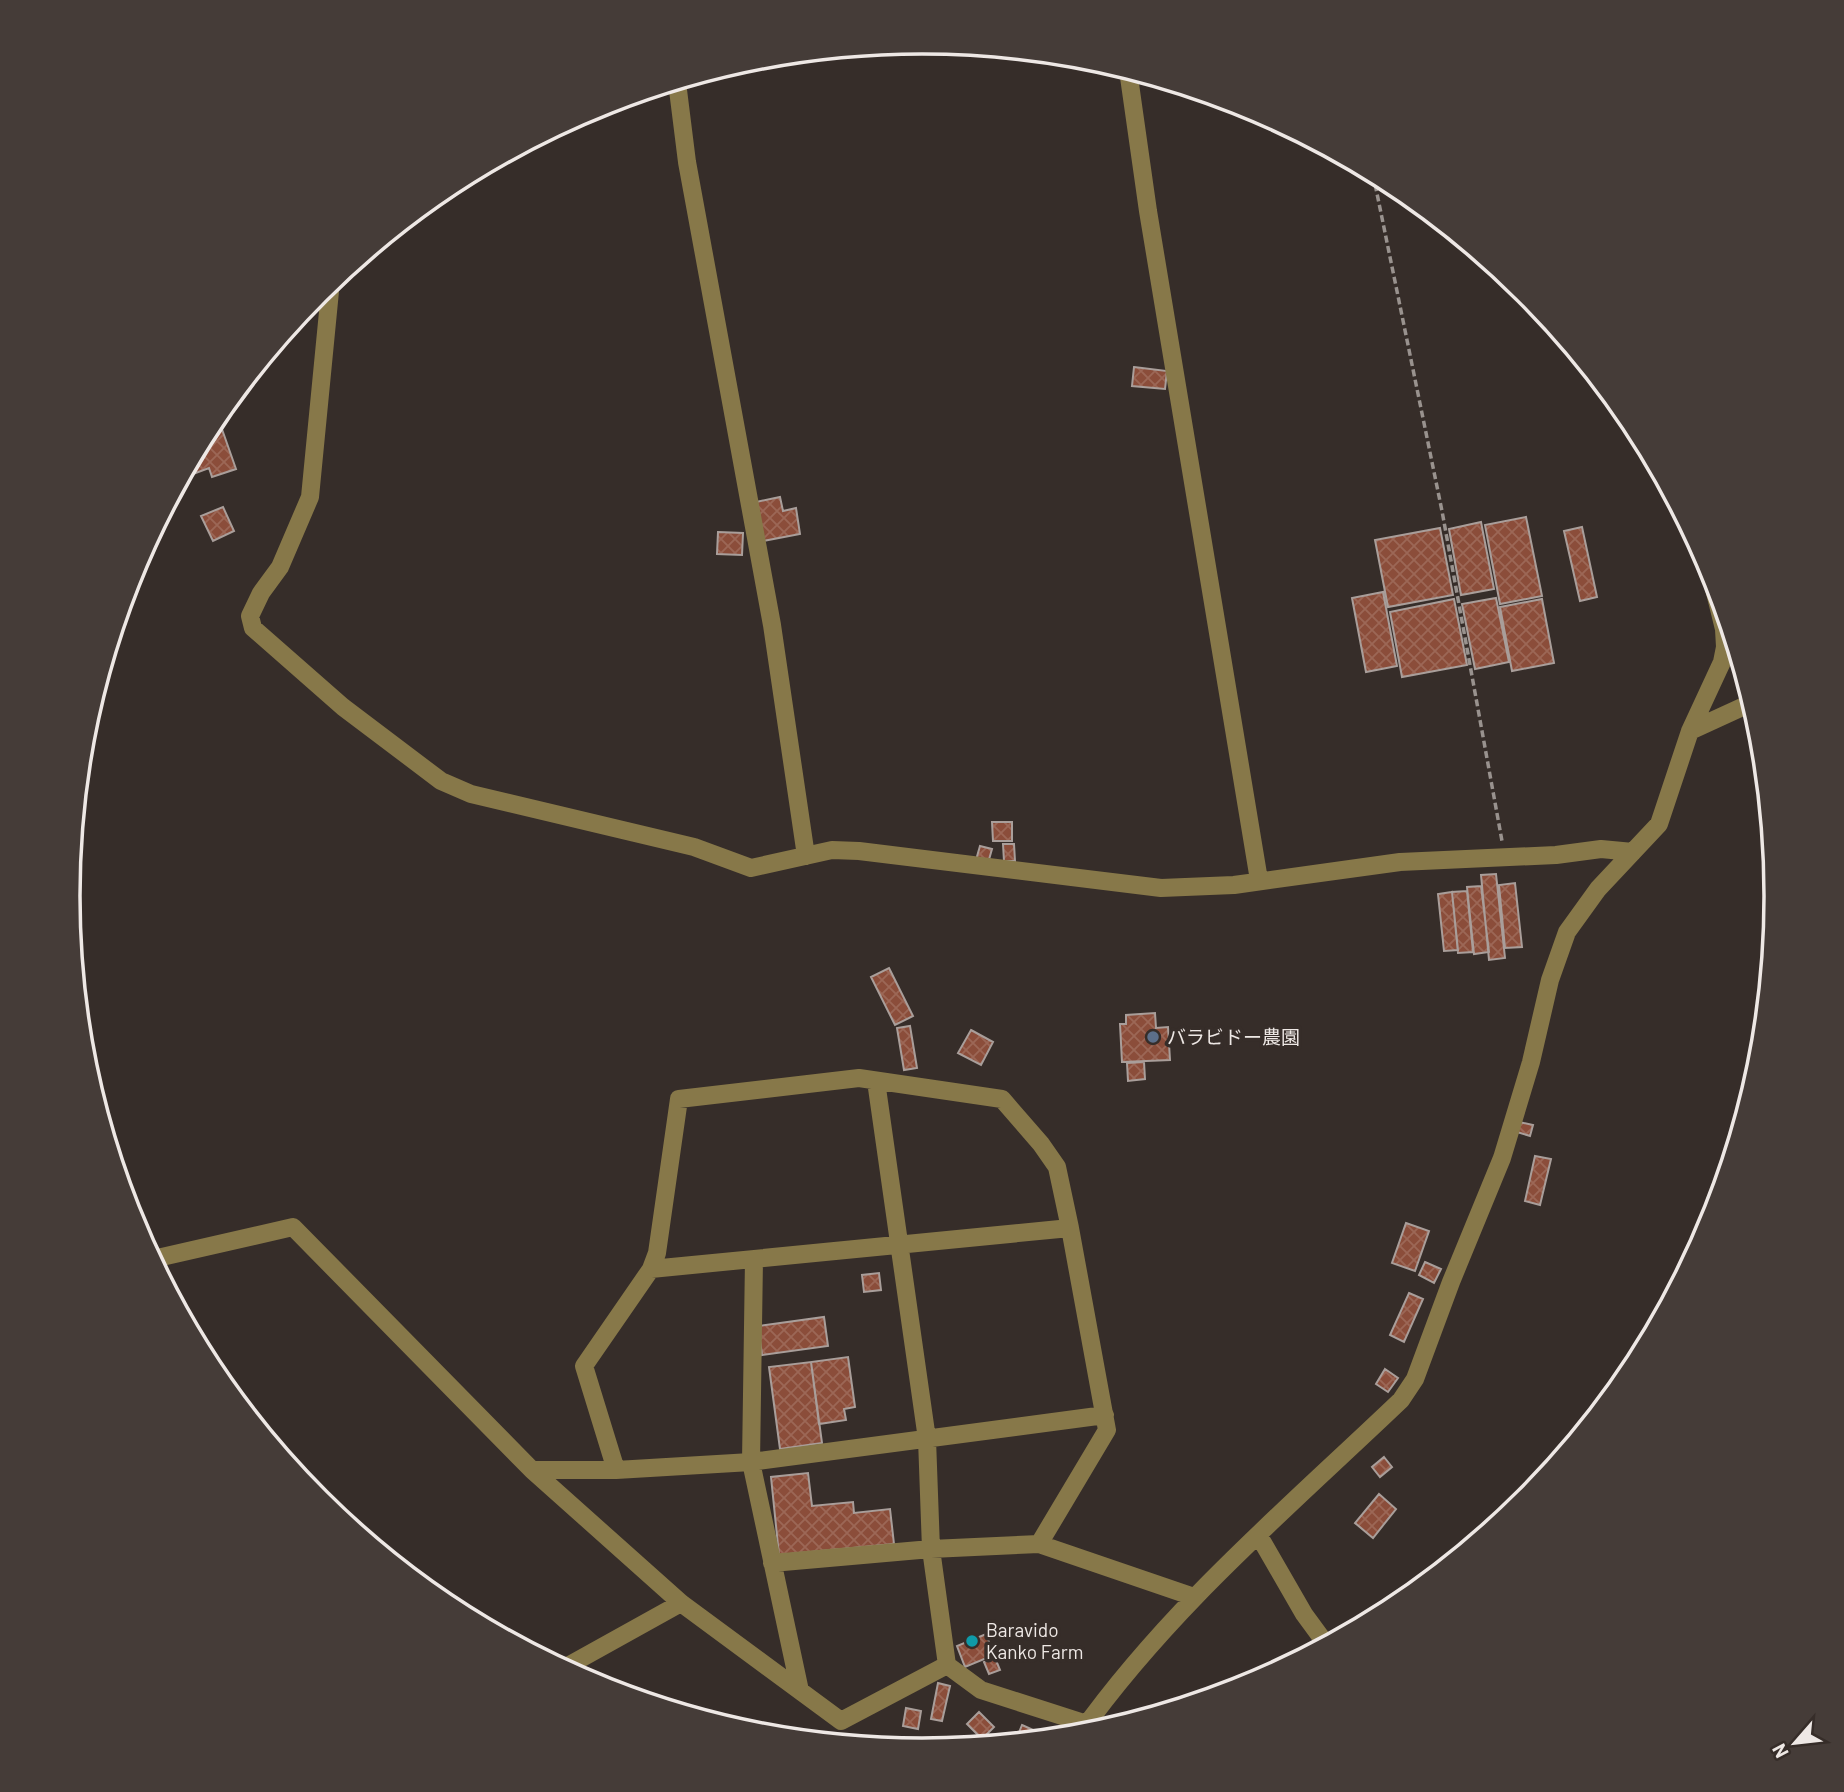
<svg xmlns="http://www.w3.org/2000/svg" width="1844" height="1792" font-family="Barlow,'Noto Sans JP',sans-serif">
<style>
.building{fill:url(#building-cross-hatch);stroke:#a99e9a;stroke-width:2}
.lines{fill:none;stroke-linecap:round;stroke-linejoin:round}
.path{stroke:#99928e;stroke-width:3.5;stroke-dasharray:7 3.5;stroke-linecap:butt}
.minor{stroke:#877849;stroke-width:18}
.service-dot{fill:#5c6f8a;stroke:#362d29;stroke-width:2.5}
.culture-dot{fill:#0f9aa8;stroke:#362d29;stroke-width:2.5}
.labels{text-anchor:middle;stroke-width:7;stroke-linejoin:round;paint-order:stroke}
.poi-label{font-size:19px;fill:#eee8e5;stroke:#362d29;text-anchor:start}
.rim{fill:none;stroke:#eee8e5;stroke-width:3.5}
</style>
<defs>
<pattern id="building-cross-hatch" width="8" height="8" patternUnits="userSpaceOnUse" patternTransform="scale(1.75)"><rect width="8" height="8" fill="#8b4d3a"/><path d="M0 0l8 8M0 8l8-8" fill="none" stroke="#9c6756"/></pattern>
</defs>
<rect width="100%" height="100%" fill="#362d29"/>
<!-- building -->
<path class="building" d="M1134,367L1167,371L1165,389L1132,386Z
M217,415L236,469L212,477L209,468L182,478Z
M780,497L783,511L796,508L800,534L763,541L756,502Z
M223,507L234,531L213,541L201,516Z
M1526,517L1542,596L1500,604L1485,525Z
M1481,522L1494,589L1461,595L1449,529Z
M1582,527L1597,597L1580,601L1564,531Z
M1440,528L1453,595L1388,607L1375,540Z
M718,532L743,533L742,555L717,554Z
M1383,592L1397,666L1366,672L1352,598Z
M1496,598L1509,662L1475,669L1462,604Z
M1454,599L1467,665L1402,677L1390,612Z
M1542,599L1554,663L1512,671L1500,607Z
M992,822H1012V841H993Z
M1003,844H1014L1015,861H1004Z
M980,846L992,849L988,863L976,860Z
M1496,874L1505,958L1489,960L1481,875Z
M1515,883L1522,947L1505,948L1499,885Z
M1481,886L1489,952L1474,954L1467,887Z
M1467,891L1473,952L1458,953L1452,892Z
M1452,892L1458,950L1444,951L1438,894Z
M889,968L913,1016L895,1025L871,977Z
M1155,1013L1156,1028L1168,1027L1170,1060L1122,1062L1120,1024H1126V1015Z
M910,1026L917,1068L904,1070L897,1028Z
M971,1030L993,1042L981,1065L958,1053Z
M1144,1062L1145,1079L1128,1081L1127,1063Z
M1519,1122L1533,1125L1530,1136L1517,1132Z
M1535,1156L1551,1159L1540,1205L1525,1201Z
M1406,1223L1429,1231L1415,1271L1392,1263Z
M1425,1262L1441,1269L1434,1283L1419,1275Z
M879,1273L881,1290L864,1292L862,1275Z
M1409,1293L1423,1299L1404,1342L1390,1335Z
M824,1317L828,1346L762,1355L758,1326Z
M848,1357L855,1407L844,1409L846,1420L819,1424L811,1362Z
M811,1362L822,1443L780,1449L769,1367Z
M1385,1369L1398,1378L1388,1392L1376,1384Z
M1384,1457L1392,1467L1380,1477L1372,1467Z
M808,1473L812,1506L853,1502L854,1513L890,1509L894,1544L779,1555L771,1477Z
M1379,1494L1396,1509L1373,1538L1355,1523Z
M986,1634L994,1655L965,1667L957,1646Z
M995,1658L1000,1670L989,1674L984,1662Z
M938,1683L950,1686L942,1721L931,1719Z
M906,1708L921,1711L918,1729L903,1726Z
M979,1712L994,1727L982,1739L967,1724Z
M1022,1725L1049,1737L1048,1738L1016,1740Z"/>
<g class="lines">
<!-- path -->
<path class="path" d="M1373,174L1442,511L1502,841"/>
<!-- minor -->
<path class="minor" d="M1128,70L1148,211L1259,880
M677,82L687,162L772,625L806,856
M331,281L310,497L280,567L261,593L250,616L253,628L343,707L441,781L471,794L694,847L751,868L832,850L859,851L1161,888L1234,885L1400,862L1556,855L1601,849L1633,852
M1690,731L1751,703
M876,1081L927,1439L931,1549L947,1665L981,1690L1087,1724
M153,1259L293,1227L532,1470L681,1603L841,1721L947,1665
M754,1259L751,1462L800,1691
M651,1269L1070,1228
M290,1466L326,1507
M532,1470H616L751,1462L1105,1415
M616,1470L584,1366L651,1269L657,1253L679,1099L859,1078L1002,1099L1041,1144L1057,1167L1070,1228L1107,1430L1039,1544
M1259,1536L1304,1614L1326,1644
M772,1563L931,1549L1039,1544L1194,1597
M564,1668L681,1603
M1079,1735C1169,1608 1289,1507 1401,1400L1415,1379L1451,1282L1502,1158L1531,1062L1550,980L1567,932L1598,889L1659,824L1690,731L1722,662L1725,647L1724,629L1708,564"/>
</g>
<!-- markers -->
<circle class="service-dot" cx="1153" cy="1037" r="7"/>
<circle class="culture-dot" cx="972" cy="1641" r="7"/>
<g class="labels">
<!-- poi labels -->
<g class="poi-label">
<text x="1167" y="1044">バラビドー農園</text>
<text x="986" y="1637">Baravido<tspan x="986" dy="22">Kanko Farm</tspan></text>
</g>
</g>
<!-- crop -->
<path d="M0 0H1844V1792H0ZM80 896a842 842 0 1 1 1684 0a842 842 0 1 1-1684 0Z" fill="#453c38" fill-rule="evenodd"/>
<path class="rim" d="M80 896a842 842 0 1 1 1684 0a842 842 0 1 1-1684 0Z"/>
<!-- north arrow -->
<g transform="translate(1795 1743) rotate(242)" stroke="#362d29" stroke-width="5" paint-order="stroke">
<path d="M0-5L12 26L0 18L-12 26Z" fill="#eee8e5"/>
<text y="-10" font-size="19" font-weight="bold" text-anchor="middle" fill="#eee8e5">N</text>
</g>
</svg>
